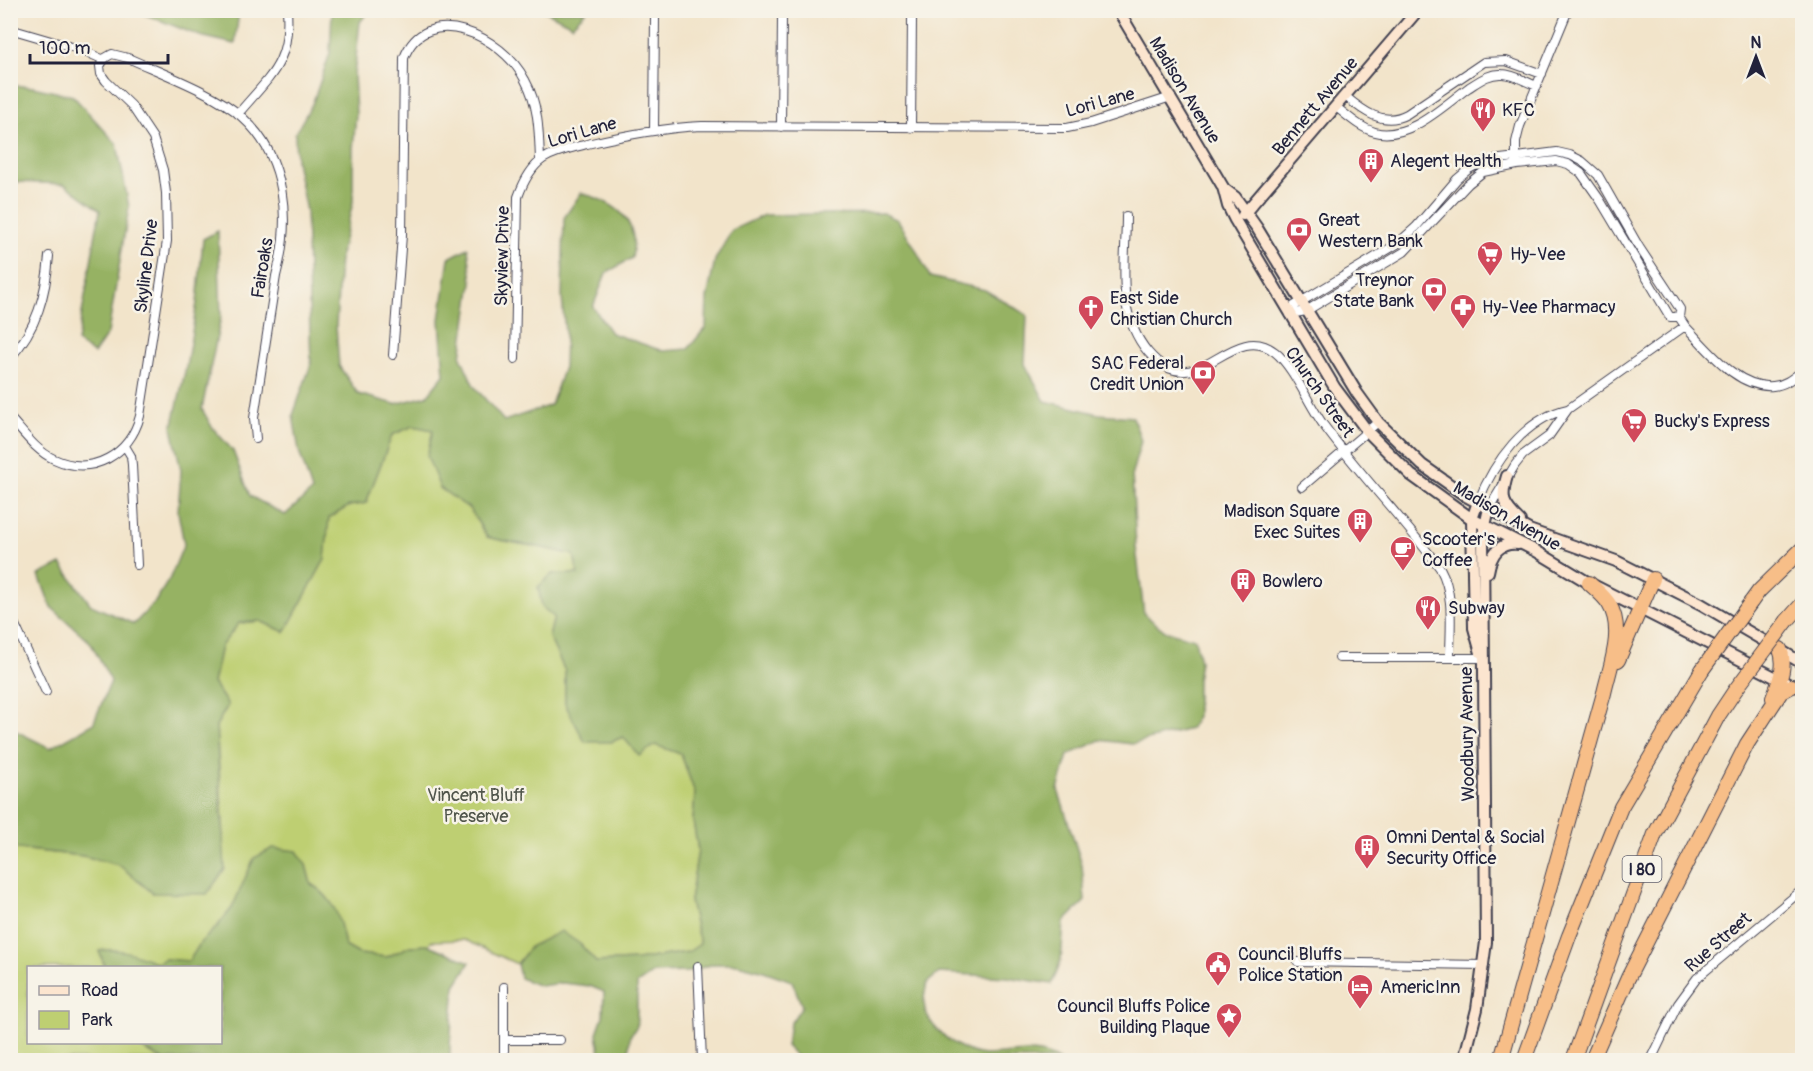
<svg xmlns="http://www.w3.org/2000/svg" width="1813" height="1071" font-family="Pangolin,sans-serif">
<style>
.green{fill:#becf72;stroke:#707856;stroke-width:1.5}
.forest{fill:#96b264;stroke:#5c6a50;stroke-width:1.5}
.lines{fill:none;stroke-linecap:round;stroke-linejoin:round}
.minor-casing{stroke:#413f50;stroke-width:10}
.secondary-casing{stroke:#413f50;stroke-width:14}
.motorway-casing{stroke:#413f50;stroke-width:16}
.minor{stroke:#fff;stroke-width:8}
.secondary{stroke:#fce5cf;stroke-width:10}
.motorway{stroke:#f7be88;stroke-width:14}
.motorway-bridge-casing{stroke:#413f50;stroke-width:16;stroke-linecap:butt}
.motorway-bridge{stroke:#f7be88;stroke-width:14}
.labels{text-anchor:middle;stroke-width:5;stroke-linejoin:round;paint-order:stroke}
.shield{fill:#f7f3e8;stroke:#62616f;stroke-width:1.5}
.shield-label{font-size:16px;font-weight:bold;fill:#22223b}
.street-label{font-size:18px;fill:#22223b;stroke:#f7f3e8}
.poi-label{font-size:18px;fill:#22223b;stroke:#f7f3e8;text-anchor:start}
.park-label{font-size:18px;fill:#51564c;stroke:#f7f3e8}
</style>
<rect width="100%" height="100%" fill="#f7f3e8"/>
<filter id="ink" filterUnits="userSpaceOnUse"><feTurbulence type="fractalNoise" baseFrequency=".0167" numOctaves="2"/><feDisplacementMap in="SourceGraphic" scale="12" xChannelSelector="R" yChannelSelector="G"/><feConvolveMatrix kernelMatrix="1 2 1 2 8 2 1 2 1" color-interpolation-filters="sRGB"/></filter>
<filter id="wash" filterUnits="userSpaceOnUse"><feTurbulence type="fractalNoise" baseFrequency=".008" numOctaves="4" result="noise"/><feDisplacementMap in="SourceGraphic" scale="24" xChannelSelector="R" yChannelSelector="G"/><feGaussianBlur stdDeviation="1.35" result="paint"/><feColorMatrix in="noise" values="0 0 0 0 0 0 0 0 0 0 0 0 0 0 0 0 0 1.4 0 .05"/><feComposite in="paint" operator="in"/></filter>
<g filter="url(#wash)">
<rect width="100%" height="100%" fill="#f2e4ca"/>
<!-- green -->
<path class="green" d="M413,426L434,430L440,488L470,509L487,537C516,544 545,547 574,555L578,574H552L554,617L549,637L565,671V704L611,742L623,737L655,745L681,754L695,793L693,821L698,850L690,901L700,944L689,952L637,960L596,962L580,944L531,946L517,964L465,940L431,941L429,945L410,946L387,957L359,954L345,946C341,922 333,897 311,884L306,865L244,885L232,908L216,928L201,942L189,962L165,959L158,963L122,951H99L105,967L28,968V1042L132,1043L164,1060H11L10,848L83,856L119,865L153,893L224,835L216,726L228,705L213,683L221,646L239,623L260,621L285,632L325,559L328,518L349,506L366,503L392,435Z"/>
<!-- forest -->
<path class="forest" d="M136,11H239L235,44L200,36Z
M332,11H369L360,22L354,75L356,115L353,149V202L340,256L336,326L339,366L358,394L395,404L427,396L444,375L440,320L449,258L468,248L472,282L461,357L474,386L504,421L551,405L564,367L565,333L562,297L564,218L581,193C616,203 640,219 632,258L606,273L593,307L611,333L663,351L688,349L706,327L707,298L715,260L732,230L764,215L883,213L898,220L914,246L930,277L985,290L1027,315L1025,364L1045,401L1099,414L1133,417L1141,441L1132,473L1136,547L1144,614L1165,631L1195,639L1200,661L1197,680V716L1190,729L1132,744L1100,740L1068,755L1058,790L1082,865L1085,901L1064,922L1061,960L1052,984L1007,977L939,973L927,983C926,988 924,995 924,1001C924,1027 961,1054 986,1055C1011,1055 1035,1046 1058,1060H800L786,1046L790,1024L802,1006L792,981L761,970L737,964H714L687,972L653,973L637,984V1026L630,1036L628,1060H601L597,1033L603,1016L604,992L590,986L562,983L540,986L520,978L517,964L531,946L561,931L580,944L596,962L637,960L688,952L700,944L690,901L698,850L693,821L695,793L681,754L655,745L639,756L623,737L611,742H585L565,704V671L549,637L554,617L542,607L538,587L552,574H578L574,555C545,547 516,544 487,537L470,509L440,488L427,456L433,430L413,426L392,435L366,503L349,506L329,518L325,559L285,632L260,621L239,623L221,646L213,683L228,705L216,726L225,869L207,894L153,893L119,865L83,856L11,848L10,728L50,748L93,724L111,681L90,642L51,607L39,575L61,564L91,605L134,624L155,602L170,578L184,544L178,512L181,470L172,428L186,367L197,303L203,239L218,231L221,317L202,409L212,427L233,451L250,496L285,515L312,491L299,451L293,415L311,364L306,211L296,161L295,134L313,102L330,53Z
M545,11H586L572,25Z
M10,85L33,87L73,96L117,144L129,207L108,333L94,354L77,342L100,210L64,184L17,182L11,179Z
M273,848L297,851L306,865L311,884C336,899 340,919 345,946L359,954L387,957L410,946L429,945L470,962L455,986L450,1045V1060H164L132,1043L220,1042V968L105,967L99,951C119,946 139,956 158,963L164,959L189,961L201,942L216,928L232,908L254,858Z"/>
</g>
<g filter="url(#ink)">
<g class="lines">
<!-- minor casing -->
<g class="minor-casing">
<path id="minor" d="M10,29L82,50L104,60
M1345,96C1363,111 1383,127 1407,114L1484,62L1506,61L1542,74
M1336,107C1348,116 1360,128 1375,132C1408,141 1443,106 1468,88C1479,81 1489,73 1502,74C1514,74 1526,82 1537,86
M238,114C270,76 291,63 287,10
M781,127L782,15
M911,128L912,17
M654,130L655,16
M1516,160V142L1520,126L1568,10
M1126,216C1126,244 1122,274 1126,302C1130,334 1158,382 1196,369C1221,360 1247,330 1275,352C1294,367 1309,406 1325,427C1361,476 1404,520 1440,568C1455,595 1450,628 1450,657
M1679,317H1670L1600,200L1581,173L1568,164L1556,161L1517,165L1483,172L1468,184L1404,252L1306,311L1290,314L1294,306L1397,244L1416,227L1457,179L1469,169L1480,163L1492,160L1557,152L1570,155L1582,161L1598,175L1639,247L1680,309L1679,317L1685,326C1708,349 1737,389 1773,386C1785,385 1793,378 1802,371
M393,355L402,235L404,58C426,0 503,36 525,80C539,105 539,133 540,161
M10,358C37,329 46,294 49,256
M515,359L518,197C523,183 530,168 543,159C555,151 573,148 587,144C625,135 663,128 702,126L1067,128L1091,123L1171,97
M10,418C23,432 36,451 54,459C93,477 130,454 140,416L167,241L166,193L163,170L153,138L131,105L106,81L101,74L100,66L105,58L112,54L128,58C161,73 216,93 242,117C287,157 291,221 276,276L254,418L256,439
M125,446L131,456L132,465L137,565
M1302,487L1378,422
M1478,502C1494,462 1524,419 1568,409L1685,326
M1489,508L1515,465L1523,455L1549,436L1568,409
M10,614L46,692
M1339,658H1483
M1298,962L1484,965
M698,966L702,1060
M504,987V1060
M504,1040H560
M1651,1060L1678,1004L1697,978L1802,890"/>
</g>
<!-- secondary casing -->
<g class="secondary-casing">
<path id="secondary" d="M1118,10L1223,187L1228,206L1235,220L1335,388L1368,432L1411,475L1472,519L1536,551L1589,583L1792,686L1802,687
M1223,188L1235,197L1257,228L1357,393L1378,422L1422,465L1466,496L1529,530L1616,561L1701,604L1802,663
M1243,215L1418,10
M1507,476C1500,499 1503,505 1520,521
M1478,502L1472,519L1474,628L1481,653
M1488,572C1491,554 1499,542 1518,544
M1464,1060L1477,1009L1486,942L1483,535L1489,508"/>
</g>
<!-- motorway casing -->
<g class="motorway-casing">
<path id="motorway" d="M1751,602L1759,591L1802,549
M1787,621L1802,604
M1618,660L1653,579
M1773,698C1779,682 1787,666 1780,649
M1501,1060L1604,693C1610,666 1625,630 1609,604C1604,596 1595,589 1589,583
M1524,1060L1569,936L1621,807L1702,670
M1573,1060L1655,834L1718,716L1736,689
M1592,1060L1628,978L1747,744L1781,692L1792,686"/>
</g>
<!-- minor -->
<use href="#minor" class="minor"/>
<!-- secondary -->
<use href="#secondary" class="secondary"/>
<!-- motorway -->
<use href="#motorway" class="motorway"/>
<!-- motorway-bridge casing -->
<g class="motorway-bridge-casing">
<path id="motorway-bridge" d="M1702,670L1751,602
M1736,689L1787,621"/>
</g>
<!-- motorway-bridge -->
<use href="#motorway-bridge" class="motorway-bridge"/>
</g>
</g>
<!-- icons -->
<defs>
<g id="restaurant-pin" transform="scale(1.35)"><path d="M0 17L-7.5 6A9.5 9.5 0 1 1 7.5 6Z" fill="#d1495b" stroke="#f7f3e8"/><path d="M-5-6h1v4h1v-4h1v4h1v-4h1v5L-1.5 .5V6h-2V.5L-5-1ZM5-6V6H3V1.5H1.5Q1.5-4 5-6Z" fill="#fff"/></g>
<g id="building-pin" transform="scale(1.35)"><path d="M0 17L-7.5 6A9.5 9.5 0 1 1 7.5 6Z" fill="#d1495b" stroke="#f7f3e8"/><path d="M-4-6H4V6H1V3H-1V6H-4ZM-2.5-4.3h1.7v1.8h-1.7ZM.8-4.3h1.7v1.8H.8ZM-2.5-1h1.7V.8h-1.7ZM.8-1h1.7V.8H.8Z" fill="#fff"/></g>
<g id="bank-pin" transform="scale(1.35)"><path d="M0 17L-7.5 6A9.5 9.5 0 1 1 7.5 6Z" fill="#d1495b" stroke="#f7f3e8"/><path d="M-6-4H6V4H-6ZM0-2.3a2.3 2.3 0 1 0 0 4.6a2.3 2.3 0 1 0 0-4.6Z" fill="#fff"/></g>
<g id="supermarket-pin" transform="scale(1.35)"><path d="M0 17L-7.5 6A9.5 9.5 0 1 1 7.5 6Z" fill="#d1495b" stroke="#f7f3e8"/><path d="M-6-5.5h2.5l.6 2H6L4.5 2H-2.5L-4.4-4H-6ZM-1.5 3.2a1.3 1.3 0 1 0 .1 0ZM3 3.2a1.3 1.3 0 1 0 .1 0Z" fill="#fff"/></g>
<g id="pharmacy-pin" transform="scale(1.35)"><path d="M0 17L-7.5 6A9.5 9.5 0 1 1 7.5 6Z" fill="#d1495b" stroke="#f7f3e8"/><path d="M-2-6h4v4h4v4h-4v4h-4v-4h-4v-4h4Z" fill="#fff"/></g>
<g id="church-pin" transform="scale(1.35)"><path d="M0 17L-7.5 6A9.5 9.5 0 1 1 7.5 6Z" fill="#d1495b" stroke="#f7f3e8"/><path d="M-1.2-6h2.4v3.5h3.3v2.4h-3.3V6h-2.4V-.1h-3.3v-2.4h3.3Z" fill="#fff"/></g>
<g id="cafe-pin" transform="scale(1.35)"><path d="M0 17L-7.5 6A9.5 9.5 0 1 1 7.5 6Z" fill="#d1495b" stroke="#f7f3e8"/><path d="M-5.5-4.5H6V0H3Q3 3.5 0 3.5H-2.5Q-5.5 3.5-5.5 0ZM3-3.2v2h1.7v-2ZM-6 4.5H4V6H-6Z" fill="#fff"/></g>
<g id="civic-pin" transform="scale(1.35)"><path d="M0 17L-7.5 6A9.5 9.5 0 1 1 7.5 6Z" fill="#d1495b" stroke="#f7f3e8"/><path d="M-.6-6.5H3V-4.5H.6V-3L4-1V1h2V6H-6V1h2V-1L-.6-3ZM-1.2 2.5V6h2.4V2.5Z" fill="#fff"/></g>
<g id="hotel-pin" transform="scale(1.35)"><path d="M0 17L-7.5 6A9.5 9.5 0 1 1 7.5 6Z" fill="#d1495b" stroke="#f7f3e8"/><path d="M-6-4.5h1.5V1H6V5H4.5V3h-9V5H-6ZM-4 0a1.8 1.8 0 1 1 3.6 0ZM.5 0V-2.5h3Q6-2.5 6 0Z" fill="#fff"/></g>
<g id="sight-pin" transform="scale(1.35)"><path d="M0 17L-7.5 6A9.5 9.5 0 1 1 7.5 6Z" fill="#d1495b" stroke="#f7f3e8"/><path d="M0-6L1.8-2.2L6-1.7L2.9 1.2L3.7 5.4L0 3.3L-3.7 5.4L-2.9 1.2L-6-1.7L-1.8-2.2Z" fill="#fff"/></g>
</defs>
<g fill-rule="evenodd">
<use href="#restaurant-pin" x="1483" y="110"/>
<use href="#building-pin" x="1371" y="161"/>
<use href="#bank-pin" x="1299" y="230"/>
<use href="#supermarket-pin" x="1490" y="254"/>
<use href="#bank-pin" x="1434" y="290"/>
<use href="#pharmacy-pin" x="1463" y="307"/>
<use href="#church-pin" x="1091" y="308"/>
<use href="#bank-pin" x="1203" y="373"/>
<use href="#supermarket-pin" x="1634" y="421"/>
<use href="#building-pin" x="1360" y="521"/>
<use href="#cafe-pin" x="1403" y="549"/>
<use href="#building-pin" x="1243" y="581"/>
<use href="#restaurant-pin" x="1428" y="608"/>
<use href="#building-pin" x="1367" y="847"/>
<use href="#civic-pin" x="1218" y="964"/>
<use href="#hotel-pin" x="1360" y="987"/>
<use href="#sight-pin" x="1229" y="1016"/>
</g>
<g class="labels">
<!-- shield labels -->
<rect class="shield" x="1622.5" y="856" width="39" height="26" rx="4.5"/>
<g class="shield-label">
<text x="1642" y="875">I 80</text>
</g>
<!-- street labels -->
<g class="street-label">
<text transform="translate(1185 90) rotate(59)" y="6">Madison Avenue</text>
<text transform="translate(1100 102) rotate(-15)" y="6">Lori Lane</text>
<text transform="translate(1315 106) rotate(-50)" y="6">Bennett Avenue</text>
<text transform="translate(582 132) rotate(-16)" y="6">Lori Lane</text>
<text transform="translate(502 256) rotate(-89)" y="6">Skyview Drive</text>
<text transform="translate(146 266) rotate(-83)" y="6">Skyline Drive</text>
<text transform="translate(262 268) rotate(-81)" y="6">Fairoaks</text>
<text transform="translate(1320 392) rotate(55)" y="6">Church Street</text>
<text transform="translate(1507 516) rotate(30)" y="6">Madison Avenue</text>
<text transform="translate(1467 734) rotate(-91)" y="6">Woodbury Avenue</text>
<text transform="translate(1718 942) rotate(-41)" y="6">Rue Street</text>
</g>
<!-- poi labels -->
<g class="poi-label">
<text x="1502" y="116">KFC</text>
<text x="1390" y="167">Alegent Health</text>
<text x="1318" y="226">Great<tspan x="1318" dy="21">Western Bank</tspan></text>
<text x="1510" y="260">Hy-Vee</text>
<text x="1414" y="286" text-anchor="end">Treynor<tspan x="1414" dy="21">State Bank</tspan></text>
<text x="1110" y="304">East Side<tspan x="1110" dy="21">Christian Church</tspan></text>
<text x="1482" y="313">Hy-Vee Pharmacy</text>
<text x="1184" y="369" text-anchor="end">SAC Federal<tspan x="1184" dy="21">Credit Union</tspan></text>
<text x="1654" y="427">Bucky's Express</text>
<text x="1340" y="517" text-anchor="end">Madison Square<tspan x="1340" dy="21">Exec Suites</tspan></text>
<text x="1422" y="545">Scooter's<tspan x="1422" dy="21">Coffee</tspan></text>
<text x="1262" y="587">Bowlero</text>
<text x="1448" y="614">Subway</text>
<text x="1386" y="843">Omni Dental &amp; Social<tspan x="1386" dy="21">Security Office</tspan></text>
<text x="1238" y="960">Council Bluffs<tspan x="1238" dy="21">Police Station</tspan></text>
<text x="1380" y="993">AmericInn</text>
<text x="1210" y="1012" text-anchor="end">Council Bluffs Police<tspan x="1210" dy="21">Building Plaque</tspan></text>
</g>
<!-- park labels -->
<g class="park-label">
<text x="476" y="801">Vincent Bluff<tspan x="476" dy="21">Preserve</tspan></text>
</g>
</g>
<!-- margin -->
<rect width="1813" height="1071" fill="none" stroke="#f7f3e8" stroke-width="36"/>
<!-- legend -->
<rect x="27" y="966" width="195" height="78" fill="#f7f3e8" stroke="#a29fa3" stroke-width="1.5"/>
<rect x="39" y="986" width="30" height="9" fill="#fce5cf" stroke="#a29fa3" stroke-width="1.5"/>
<text x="81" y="996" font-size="18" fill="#22223b">Road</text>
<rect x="39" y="1011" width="30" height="18" fill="#becf72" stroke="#a29fa3" stroke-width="1.5"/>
<text x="81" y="1026" font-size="18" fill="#22223b">Park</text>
<!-- north arrow -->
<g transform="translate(1756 57)" stroke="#f7f3e8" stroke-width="4.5" paint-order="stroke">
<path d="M0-4.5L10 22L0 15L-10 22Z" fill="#22223b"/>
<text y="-9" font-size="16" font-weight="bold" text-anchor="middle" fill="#22223b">N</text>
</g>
<!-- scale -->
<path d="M30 54v9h138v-9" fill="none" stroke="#22223b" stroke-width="3"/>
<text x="39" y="54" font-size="18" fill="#22223b" stroke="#f7f3e8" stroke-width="4.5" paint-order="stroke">100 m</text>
</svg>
